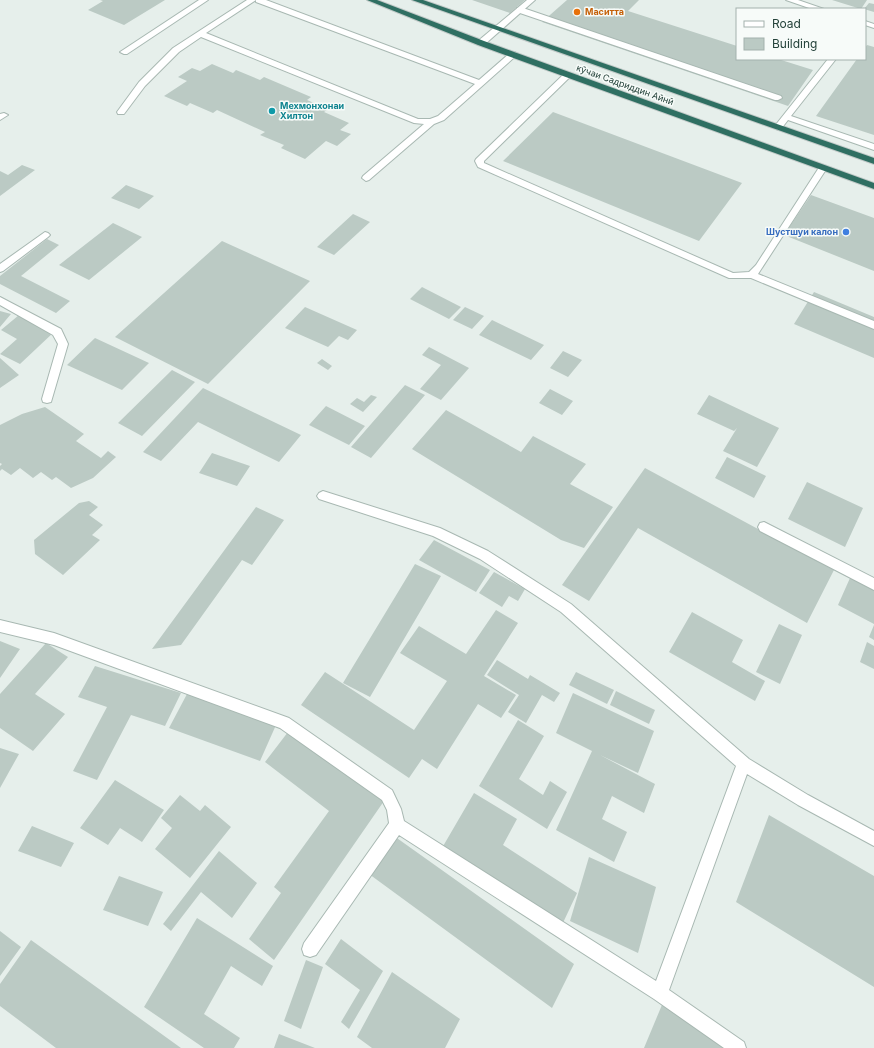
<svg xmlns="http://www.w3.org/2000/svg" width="874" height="1048" font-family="Inter,sans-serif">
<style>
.building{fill:#bbcac4}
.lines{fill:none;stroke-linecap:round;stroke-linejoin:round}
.lane-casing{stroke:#a8b8b2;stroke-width:2}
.street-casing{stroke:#a8b8b2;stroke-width:2}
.highway-casing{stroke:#c2cac8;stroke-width:2}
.lane{fill:#fff;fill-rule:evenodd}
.street{fill:#fff;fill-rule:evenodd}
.highway{fill:#2f6f62;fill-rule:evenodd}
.food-dot{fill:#e8710a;stroke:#f7fbf9;stroke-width:1.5}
.culture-dot{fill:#0f9aa8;stroke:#f7fbf9;stroke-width:1.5}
.shop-dot{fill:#3f7fe0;stroke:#f7fbf9;stroke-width:1.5}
.labels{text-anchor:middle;stroke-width:3;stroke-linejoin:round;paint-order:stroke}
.far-food-label{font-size:9px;font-weight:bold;fill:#c56008;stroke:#f7fbf9;text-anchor:start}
.far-street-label{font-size:9px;fill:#24423a;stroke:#f7fbf9}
.far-culture-label{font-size:9px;font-weight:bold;fill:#0d838f;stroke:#f7fbf9;text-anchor:start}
.far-shop-label{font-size:9px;font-weight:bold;fill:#366cbe;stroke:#f7fbf9;text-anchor:end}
</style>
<rect width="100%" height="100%" fill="#e6efeb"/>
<!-- building -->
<path class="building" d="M100,0H165L124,25L88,10L103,1Z
M472,0H525L510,13Z
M567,0H639L628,11L737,46V59H778L813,70L788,106L542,22Z
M832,0H867L861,9Z
M869,3L874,4V12L864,9Z
M867,45L874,47V135L816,116L857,59H865V48Z
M212,64L233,73L236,70L260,80L264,77L311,97L307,100L328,109L324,112L349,123L340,130L351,134L337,146L326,141L305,159L281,148L284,145L260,135L265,132L217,110L213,113L190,103L187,106L164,96L187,81L178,77L192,68L200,71Z
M553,112L742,183L699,241L503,161Z
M22,165L35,170L0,196V171L8,175Z
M126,185L154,196L139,209L111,198Z
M811,195L874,218V271L784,235Z
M353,214L370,222L334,255L317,247Z
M113,223L142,237L89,280L59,265Z
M47,239L59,245L21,276L70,301L56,313L0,284V276Z
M222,241L310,281L208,384L115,337Z
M422,287L461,307L449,319L410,299Z
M814,292L874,317V358L794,324Z
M305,307L357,330L348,340L339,336L328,347L285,328Z
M465,307L484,316L472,329L453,320Z
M0,311L11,314L0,327Z
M19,315L54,332L20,364L0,354L17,339L1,330Z
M492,320L544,345L531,360L479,335Z
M95,338L149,363L122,390L67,365Z
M429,347L469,368L441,400L420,389L441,365L422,355Z
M563,351L582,360L568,377L550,368Z
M0,358L19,375L0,388Z
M322,359L332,366L328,370L317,363Z
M172,370L195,382L142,436L118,423Z
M405,385L425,395L371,458L351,447Z
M203,388L301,435L279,462L198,422L161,461L143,452Z
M550,389L573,401L562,415L539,403Z
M371,395L377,397L363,412L350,404L357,398L364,402Z
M709,395L779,428L757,467L723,451L737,428L734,431L697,414Z
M326,406L365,426L349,445L309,425Z
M45,407L84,434L76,441L101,458L108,451L116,457L93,478L71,488L56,477L52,480L41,472L33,478L20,468L11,475L2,469L0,471V466L2,464L0,463V425L22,414Z
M446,410L521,452L533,436L586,464L570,484L613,507L584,548L561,540L412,449Z
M212,453L250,466L237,486L199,473Z
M727,457L766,476L754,498L715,478Z
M645,468L834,570L807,623L638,528L589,601L562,585Z
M807,482L863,508L845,547L788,519Z
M89,501L98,507L89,515L103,525L92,535L100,540L63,575L35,554L34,540L79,503Z
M256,507L284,520L252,565L242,560L181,645L152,649Z
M434,540L490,570L476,592L419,560Z
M415,564L441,576L370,697L343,683Z
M494,572L525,589L518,601L509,596L502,607L479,593Z
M850,578L874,590V624L838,605Z
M496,610L518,623L484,676L516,695L501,718L478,704L437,769L422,759L409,778L301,705L325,672L414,730L447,681L400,653L419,626L466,654Z
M692,612L743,640L732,662L765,681L755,701L669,652Z
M779,624L802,635L780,684L756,672Z
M874,625V640L869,637Z
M0,641L20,649L0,678Z
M867,642L874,646V669L860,662Z
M46,643L68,657L35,694L65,714L33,751L0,728V694Z
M497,660L528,679L530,675L560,693L554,702L542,695L526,723L508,712L519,695L487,675Z
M95,666L181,693L165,726L131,715L97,780L73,771L107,707L78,697Z
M576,672L614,690L607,704L569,685Z
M616,691L655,710L649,724L610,705Z
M573,693L654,731L638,773L600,755L655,784L644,813L612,796L602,819L627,832L614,862L556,830L592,751L556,733Z
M187,694L276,725L260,761L169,728Z
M518,720L544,736L519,779L543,795L550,781L567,792L547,829L479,786Z
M288,732L384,801L274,960L249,939L281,893L274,887L329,811L265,762Z
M0,748L19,754L0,788Z
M115,780L164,810L142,842L120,828L108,845L80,828Z
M474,793L517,819L503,845L577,893L561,927L442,848Z
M180,795L200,811L205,805L231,827L190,878L155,849L172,828L161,818Z
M769,815L874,876V987L736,902Z
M32,826L74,843L61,867L18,851Z
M394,836L574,964L552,1008L369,874Z
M219,851L257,883L232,918L201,892L171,931L163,924Z
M589,857L656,887L638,953L570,921Z
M119,876L163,892L148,926L103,910Z
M197,918L273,966L262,986L231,966L204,1014L240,1038L234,1048H204L144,1007Z
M0,931L21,947L0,976Z
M341,939L383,971L349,1029L341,1022L360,990L325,964Z
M31,940L181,1048H56L0,1006V984Z
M306,960L323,967L301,1029L284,1021Z
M392,972L460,1019L445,1048H372L357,1037Z
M664,1000L733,1048H644Z
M279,1034L315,1048H274Z"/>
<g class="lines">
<!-- lane casing -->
<g class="lane-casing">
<path id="lane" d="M199,0H208L127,54H124L120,52Z
M247,0H266L479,80L511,52H514L518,54L444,120L434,124L369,180L366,181L362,178L363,176L424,124L414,123L201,37L179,52L145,86L124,114H118L117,112L139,82L173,48ZM256,0V2L475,84L438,116L430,119H418L206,33Z
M786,0H798L824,9H812Z
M517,8H523L781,96L782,98L778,100H775L517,12Z
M865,21L874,24V28L865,25Z
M828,59H836L791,116L874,144V150L788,120L781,129L778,130L774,127Z
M565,73H571L572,75L484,161V163L733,273L749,272L756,265L820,166H826L827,168L758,274L874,321V329L751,278H729L478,167L475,161L476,159Z
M4,113L8,115L0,120V114Z
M45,232L48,233L50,235L48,237L3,271L0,272V264Z
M0,297L61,329L68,344L51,402L47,403L43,402L42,399L58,344L53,335L0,305Z
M323,491L440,528L488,551L571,604L749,759L808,795L874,831V846L798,805L747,774L669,990L744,1042L746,1048H724L654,999L399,835L316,955L310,957L304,955L302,949L304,943L389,823L387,810L382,800L280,728L54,645L0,632V620L54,633L289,718L392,790L401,809L404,821L656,981L736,766L561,612L480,559L433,536L319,499L317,496L319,493Z
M764,522L874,578V590L760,531L758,527L760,523Z"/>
</g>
<!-- street casing -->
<g class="street-casing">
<path id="street" d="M527,0H535L484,45H478V41Z"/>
</g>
<!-- highway casing -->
<g class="highway-casing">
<path id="highway" d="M367,0H377L484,41L874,183V189L478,45Z
M412,0H423L874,158V164Z"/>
</g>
<!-- lane -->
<use href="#lane" class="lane"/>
<!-- street -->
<use href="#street" class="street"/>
<!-- highway -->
<use href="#highway" class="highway"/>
</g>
<!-- markers -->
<circle class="food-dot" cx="577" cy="12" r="4"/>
<circle class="culture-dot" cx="272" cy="111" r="4"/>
<circle class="shop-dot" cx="846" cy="232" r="4"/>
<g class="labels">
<!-- far-food labels -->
<g class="far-food-label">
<text x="585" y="15">Маситта</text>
</g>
<!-- far-street labels -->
<g class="far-street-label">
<text transform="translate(625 85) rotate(20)" y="3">кӯчаи Садриддин Айнӣ</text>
</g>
<!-- far-culture labels -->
<g class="far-culture-label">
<text x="280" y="109">Мехмонхонаи<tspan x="280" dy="10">Хилтон</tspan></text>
</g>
<!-- far-shop labels -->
<g class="far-shop-label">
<text x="838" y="235">Шустшуи калон</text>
</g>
</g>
<!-- legend -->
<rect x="736" y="8" width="130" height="52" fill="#f7fbf9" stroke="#a3b1ad"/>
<rect x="744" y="21" width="20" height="6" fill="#ffffff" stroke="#a3b1ad"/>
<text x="772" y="28" font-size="12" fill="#24423a">Road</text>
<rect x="744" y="38" width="20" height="12" fill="#bbcac4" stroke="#a3b1ad"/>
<text x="772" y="48" font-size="12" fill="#24423a">Building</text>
</svg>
